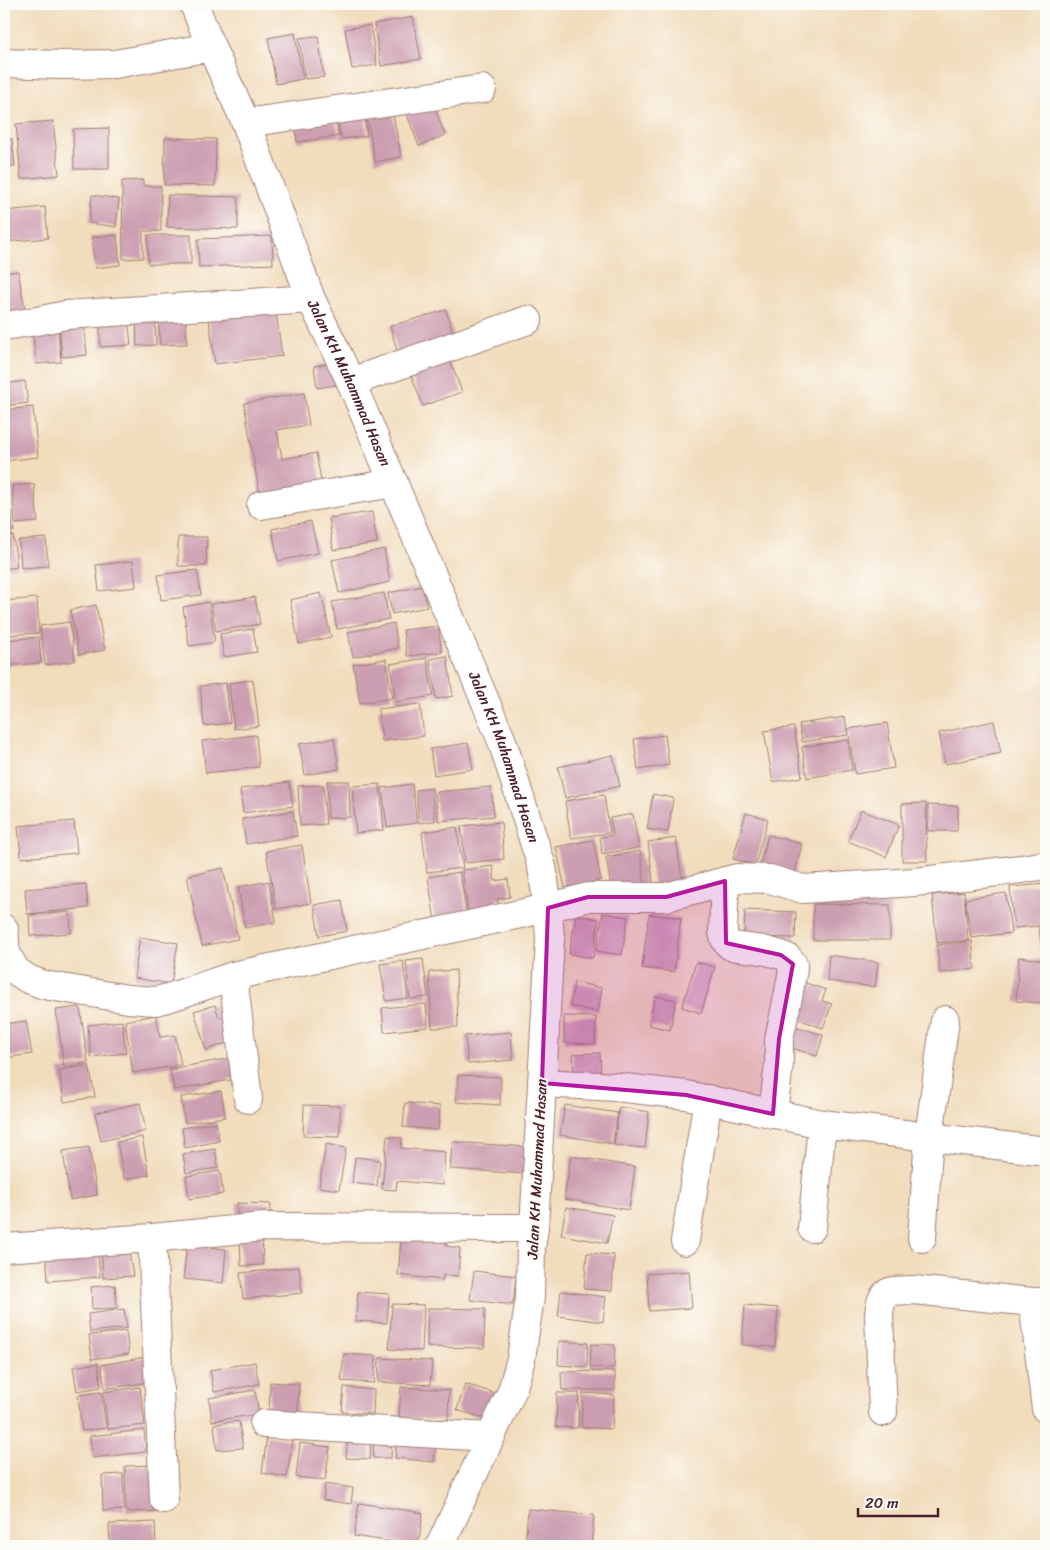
<svg xmlns="http://www.w3.org/2000/svg" width="1050" height="1550" font-family="Sriracha,sans-serif">
<style>
.building{fill:#cc9eb1}
.lines{fill:none;stroke-linecap:round;stroke-linejoin:round}
.minor-casing{stroke:#9e7e73;stroke-width:30}
.minor{stroke:#fff;stroke-width:28}
.marked{fill:#b5179e;fill-opacity:0.2;stroke:#b5179e;stroke-width:4;stroke-linejoin:round}
.labels{text-anchor:middle;stroke-width:4;stroke-linejoin:round;paint-order:stroke}
.street-label{font-size:15px;fill:#4a1f2b;stroke:#fdfcf7}
</style>
<rect width="100%" height="100%" fill="#fdfcf7"/>
<filter id="ink" filterUnits="userSpaceOnUse"><feTurbulence type="fractalNoise" baseFrequency=".02" numOctaves="2"/><feDisplacementMap in="SourceGraphic" scale="10" xChannelSelector="R" yChannelSelector="G"/><feConvolveMatrix kernelMatrix="1 2 1 2 8 2 1 2 1" color-interpolation-filters="sRGB"/></filter>
<filter id="wash" filterUnits="userSpaceOnUse"><feTurbulence type="fractalNoise" baseFrequency=".0096" numOctaves="4" result="noise"/><feDisplacementMap in="SourceGraphic" scale="20" xChannelSelector="R" yChannelSelector="G"/><feGaussianBlur stdDeviation="1.12" result="paint"/><feColorMatrix in="noise" values="0 0 0 0 0 0 0 0 0 0 0 0 0 0 0 0 0 1.4 0 .05"/><feComposite in="paint" operator="in"/></filter>
<g filter="url(#wash)">
<rect width="100%" height="100%" fill="#f1dcbb"/>
<g id="blocks">
<!-- building -->
<path class="building" d="M413,17L421,59L381,66L374,24Z
M370,25L377,65L352,69L345,29Z
M295,33L303,79L276,84L268,38Z
M318,36L324,77L305,79L299,38Z
M431,97L445,135L419,146L404,107Z
M364,107L367,136L341,139L337,111Z
M393,114L401,157L375,162L367,119Z
M335,116L339,136L297,142L295,119Z
M53,121L59,175L21,179L16,124Z
M109,128V169H74L73,129Z
M165,138L216,139L215,186L164,185Z
M4,139H12L15,166L4,167Z
M4,173H7L10,199L4,200Z
M143,180V186H161V231H143V258L123,259L122,181Z
M92,195L119,199L116,227L89,223Z
M168,195L238,197V229L167,227Z
M45,207L48,238L4,242V211Z
M117,235L120,265L95,268L91,237Z
M148,235H191V264H148Z
M272,236L273,264L199,267L198,239Z
M18,271L26,315L4,319V273Z
M275,304L282,356L215,364L208,312Z
M185,309L187,344L160,345L158,310Z
M446,310L455,340L399,357L390,326Z
M155,316L156,345L137,346L136,317Z
M100,318H128L131,345L100,347Z
M84,322L87,355L62,357L59,324Z
M58,323L61,362L36,364L32,325Z
M449,357L462,392L423,406L410,372Z
M334,363L336,385L317,388L314,366Z
M25,381L28,403L4,406V384Z
M304,393L309,425L277,430L282,459L316,453L322,486L260,497L244,403Z
M33,407L38,457L4,461V410Z
M34,484L38,522L15,524L12,486Z
M4,490H5L14,531L4,532Z
M372,512L377,543L333,550L329,518Z
M311,521L318,553L278,561L272,529Z
M13,535L17,567L4,569V536Z
M178,537H207L206,566H178Z
M46,538L48,566L21,568L19,540Z
M384,549L390,582L339,593L332,560Z
M133,561L136,587L99,591L96,565Z
M197,570L201,595L161,600L158,575Z
M422,586L427,607L392,614L388,593Z
M321,593L331,637L299,644L290,600Z
M384,593L389,619L337,629L332,602Z
M255,597L260,624L216,631L211,604Z
M37,598L39,633L4,635V601Z
M209,602L215,642L189,646L183,607Z
M96,605L105,650L79,655L70,610Z
M70,622L75,661L45,665L40,626Z
M394,623L398,648L353,657L348,632Z
M438,626L442,652L407,656L403,630Z
M253,629L257,652L224,657L220,634Z
M39,637L41,663L4,666V640Z
M447,656L453,696L436,699L430,659Z
M427,658L433,696L396,702L390,664Z
M386,659L392,698L360,703L353,664Z
M253,680L259,726L234,729L229,683Z
M226,683L230,723L204,726L200,686Z
M420,704L424,736L382,741L378,709Z
M845,717L848,735L802,742L799,724Z
M994,721L1001,753L945,764L939,733Z
M887,723L894,768L855,774L848,729Z
M794,727L802,777L773,782L764,731Z
M256,735L259,767L206,773L202,741Z
M665,735L669,765L638,770L634,739Z
M334,738L339,769L305,775L299,744Z
M848,740L852,770L807,778L802,747Z
M468,743L473,769L434,775L430,749Z
M613,755L620,786L565,798L558,767Z
M327,781H349L350,817L328,818Z
M289,782L293,806L243,813L240,789Z
M380,784L384,830L356,833L352,786Z
M412,784L417,823L387,827L382,788Z
M323,785L326,824L300,826L298,786Z
M491,787L494,816L438,821L435,792Z
M432,788L435,821L419,823L416,790Z
M653,794L673,798L668,832L647,829Z
M604,795L610,833L571,838L565,801Z
M926,803L927,861H902V804Z
M928,805L958,806L957,831H928Z
M861,810L899,825L886,857L848,841Z
M293,811L297,836L246,844L242,819Z
M746,813L768,819L755,865L733,859Z
M633,814L639,848L602,854L600,837L613,835L610,818Z
M74,821L77,853L21,858L18,826Z
M501,822L504,859L465,863L461,826Z
M457,827L463,868L427,872L422,832Z
M768,835L802,844L794,876L759,867Z
M676,838L683,885L654,889L648,842Z
M593,840L601,880L565,888L556,847Z
M302,845L311,903L276,909L266,851Z
M640,851L645,883L611,888L606,857Z
M493,866L495,881L508,879L510,897L497,899L499,911L469,916L462,870Z
M223,868L238,939L202,946L187,876Z
M460,872L467,916L435,921L428,877Z
M269,881L276,922L245,928L238,887Z
M86,884L88,908L27,914L25,889Z
M1046,884V953H1042L1039,926L1014,928L1010,887Z
M964,892L968,940L937,943L932,895Z
M1006,893L1011,933L971,938L965,899Z
M342,900L347,931L319,936L314,905Z
M813,904L890,905V940H813Z
M745,910L796,912L795,938L744,937Z
M70,912L71,933L30,936L29,915Z
M603,913L628,917L622,955L596,951Z
M649,914L681,918L674,972L642,968Z
M576,915L599,919L593,958L569,954Z
M140,937L178,943L171,984L134,978Z
M972,941L975,969L940,973L937,945Z
M829,955L878,962L875,987L827,981Z
M1019,957L1045,960L1041,1003L1016,1001Z
M423,959L428,997L410,999L406,961Z
M403,961L408,998L386,1001L380,964Z
M696,962L715,967L701,1013L682,1007Z
M456,970L458,1027L432,1028L429,972Z
M574,982L602,988L598,1012L570,1006Z
M803,982L826,990L822,1001L832,1004L823,1028L787,1015Z
M655,996L676,1000L670,1030L649,1025Z
M426,1004L428,1027L384,1032L382,1008Z
M215,1005L219,1018L230,1015L233,1041L206,1050L194,1011Z
M80,1007L88,1063L64,1067L56,1010Z
M156,1015L160,1037L175,1035L181,1065L133,1073L125,1021Z
M564,1016L596,1017L595,1044L564,1043Z
M26,1021L32,1054L5,1058L4,1024Z
M122,1021L126,1053L91,1057L88,1025Z
M788,1024L823,1035L817,1056L781,1045Z
M511,1032L513,1060L468,1064L465,1036Z
M600,1053L601,1079L574,1080L573,1054Z
M232,1058L236,1079L174,1090L170,1069Z
M89,1065L95,1097L64,1102L59,1070Z
M458,1075L501,1077L500,1105L456,1102Z
M221,1091L225,1117L185,1123L181,1097Z
M140,1103L146,1131L101,1141L95,1113Z
M405,1103L440,1106L438,1130L403,1127Z
M304,1105L340,1106V1137L303,1136Z
M565,1105L618,1113L613,1144L560,1135Z
M619,1107L649,1112L645,1148L614,1145Z
M216,1122L219,1141L185,1148L182,1128Z
M387,1136L402,1138L401,1148L445,1152L443,1185L397,1181L396,1190L382,1189Z
M142,1137L149,1175L124,1179L117,1142Z
M452,1142L528,1147L526,1174L450,1169Z
M326,1144L346,1148L339,1190L319,1187Z
M89,1147L97,1195L70,1200L63,1151Z
M215,1149L218,1168L186,1173L183,1154Z
M571,1156L635,1167L629,1210L564,1199Z
M355,1157L380,1160L377,1186L352,1183Z
M220,1171L223,1194L189,1199L186,1176Z
M237,1203L271,1204L270,1224L237,1226Z
M566,1207L613,1215L607,1243L561,1235Z
M402,1228L447,1233L446,1246L460,1248L458,1276L443,1275V1280L398,1275Z
M262,1232L263,1265L241,1266L240,1233Z
M97,1242L100,1277L48,1281L46,1247Z
M128,1245L133,1276L103,1278L101,1247Z
M187,1245L226,1249L223,1283L183,1279Z
M587,1253L614,1255L612,1291L584,1289Z
M299,1267L302,1293L243,1299L240,1273Z
M474,1271L516,1276L513,1305L470,1300Z
M689,1271L692,1308L649,1311L647,1274Z
M115,1285L117,1308L92,1309L91,1287Z
M561,1291L606,1297L603,1322L558,1316Z
M358,1292L389,1294L387,1323L356,1321Z
M392,1304L424,1305L422,1351L389,1349Z
M745,1305L778,1308L775,1347L742,1345Z
M428,1308L485,1309L484,1348L427,1347Z
M124,1309L127,1328L90,1332L88,1314Z
M126,1331L129,1354L92,1359L89,1335Z
M559,1341L588,1343L587,1367L558,1365Z
M591,1344L615,1345L614,1368L590,1367Z
M344,1354L376,1356L374,1383L341,1381Z
M145,1357L150,1382L105,1389L101,1365Z
M379,1358L432,1361L430,1385L378,1382Z
M255,1362L259,1384L214,1392L210,1370Z
M98,1363L101,1387L77,1391L73,1367Z
M615,1371V1390H562L561,1372Z
M270,1382L299,1384L297,1417L269,1416Z
M465,1384L494,1393L486,1419L457,1410Z
M140,1387L145,1425L108,1429L103,1392Z
M344,1387L374,1390L373,1414L342,1412Z
M401,1387L449,1390L448,1420L399,1418Z
M255,1390L259,1414L212,1421L209,1398Z
M101,1392L106,1428L82,1431L78,1395Z
M557,1393H579L578,1428L556,1427Z
M583,1393L614,1395L612,1429L581,1427Z
M239,1421L243,1448L217,1450L214,1424Z
M144,1430L146,1452L92,1458L90,1436Z
M348,1434L371,1435L370,1459L346,1458Z
M397,1434L437,1437L434,1462L395,1458Z
M374,1435L392,1436L391,1458H373Z
M267,1436L292,1440L287,1477L262,1473Z
M300,1443L330,1447L325,1480L296,1477Z
M158,1465L159,1511L126,1512L125,1466Z
M123,1474L124,1510L103,1511L102,1475Z
M325,1484L353,1488L351,1504L323,1500Z
M359,1503L423,1513L418,1546L354,1536Z
M528,1509L594,1515L591,1546L525,1545Z
M155,1522L156,1546H110L109,1524Z"/>
</g>
</g>
<g filter="url(#ink)">
<use href="#blocks" fill-opacity="0" stroke="#9e7e73" stroke-width="1"/>
<g class="lines">
<!-- minor casing -->
<g class="minor-casing">
<g id="minor">
<path id="s1" d="M194,4L211,47L246,123L311,299L351,382L502,741L542,867L548,908L550,939L534,1228L531,1247L530,1297L521,1359L512,1391L440,1546"/>
<path d="M4,63L61,65L115,64L211,47"/>
<path d="M246,123L482,89"/>
<path d="M4,326L37,321L66,315L311,299"/>
<path d="M351,382L528,320"/>
<path d="M261,505L394,483"/>
<path d="M725,881L723,932C724,938 725,942 731,946L763,950L781,955L788,958L793,964V969L788,997L779,1039V1063L773,1114"/>
<path d="M4,929L6,953L16,971L28,979L44,985L128,999L156,1001L171,997L233,976L548,908L588,897H666L737,878L770,879L803,889L915,882L1021,869L1046,865"/>
<path d="M233,976L248,1099"/>
<path d="M542,1083L616,1087L686,1095L822,1124L1046,1151"/>
<path d="M812,1228L822,1124"/>
<path d="M152,1238L164,1499"/>
<path d="M922,1238L929,1136L945,1020"/>
<path d="M685,1241L708,1099"/>
<path d="M4,1248L152,1238L263,1227L534,1228"/>
<path d="M1033,1302L1046,1409"/>
<path d="M883,1412L879,1314C882,1288 889,1291 913,1290L1033,1302H1046"/>
<path d="M264,1424L490,1437"/>
</g>
</g>
<!-- minor -->
<use href="#minor" class="minor"/>
</g>
</g>
<!-- marked area -->
<path class="marked" d="M725,881L726,943L781,955L793,964L779,1039L773,1114L686,1095L542,1083L548,908L588,897H666Z"/>
<g class="labels">
<!-- street labels -->
<g class="street-label">
<text dy="5" stroke="none"><textPath href="#s1" startOffset="410">Jalan KH Muhammad Hasan</textPath></text>
<text dy="5" stroke="none"><textPath href="#s1" startOffset="815">Jalan KH Muhammad Hasan</textPath></text>
<text transform="translate(537 1169) rotate(-87)" y="5">Jalan KH Muhammad Hasan</text>
</g>
</g>
<!-- margin -->
<rect width="1050" height="1550" fill="none" stroke="#fdfcf7" stroke-width="20"/>
<!-- scale -->
<path d="M858 1508v8h80v-8" fill="none" stroke="#4a1f2b" stroke-width="2.5"/>
<text x="865" y="1508" font-size="15" fill="#4a1f2b" stroke="#fdfcf7" stroke-width="4" paint-order="stroke">20 m</text>
</svg>
